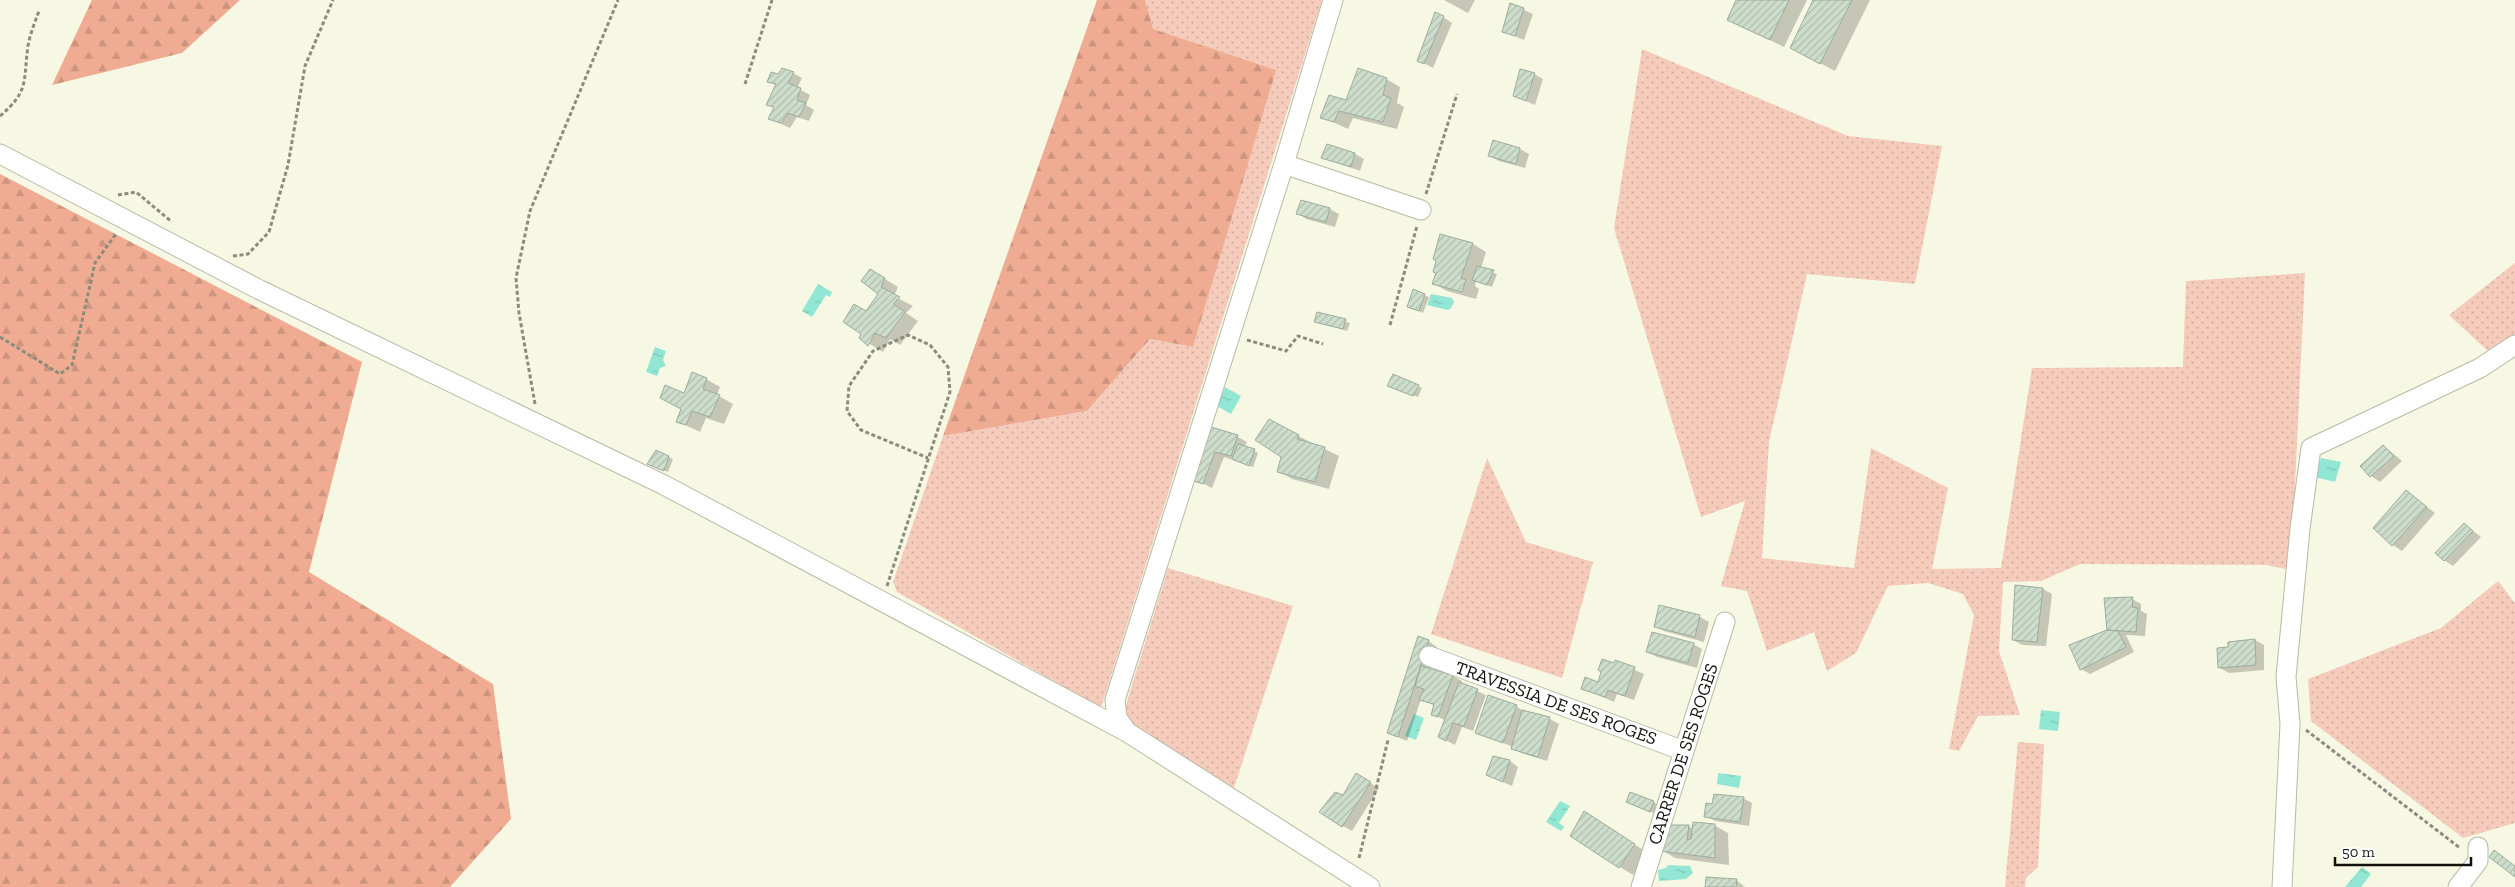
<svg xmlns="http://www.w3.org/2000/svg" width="2515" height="887" font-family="'Zilla Slab',serif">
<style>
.grass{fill:url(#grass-dots)}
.forest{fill:url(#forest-firs)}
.water{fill:url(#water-ripples)}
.shadow{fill:#0003}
.building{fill:url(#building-hatch);stroke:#9cac9c}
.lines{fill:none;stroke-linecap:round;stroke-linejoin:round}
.minor-casing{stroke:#b8baa5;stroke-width:21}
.path{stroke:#8b8c7d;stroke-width:3;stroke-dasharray:4 2.5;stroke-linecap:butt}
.minor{stroke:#fff;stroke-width:19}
.labels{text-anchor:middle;stroke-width:4;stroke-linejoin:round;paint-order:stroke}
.street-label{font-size:18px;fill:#12120b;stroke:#fff}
</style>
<defs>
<pattern id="grass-dots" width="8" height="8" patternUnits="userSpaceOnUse" patternTransform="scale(1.25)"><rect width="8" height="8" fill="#f5cbbb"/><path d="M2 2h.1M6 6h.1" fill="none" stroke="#d1ad9f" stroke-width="1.8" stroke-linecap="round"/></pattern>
<pattern id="forest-firs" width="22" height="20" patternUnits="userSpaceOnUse" patternTransform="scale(1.25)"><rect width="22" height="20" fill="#efac93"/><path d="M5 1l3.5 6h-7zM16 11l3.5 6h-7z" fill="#cc937d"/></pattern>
<pattern id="water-ripples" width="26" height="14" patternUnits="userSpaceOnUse" patternTransform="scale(1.25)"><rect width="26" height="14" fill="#91e6d4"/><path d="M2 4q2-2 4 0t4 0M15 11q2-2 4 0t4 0" fill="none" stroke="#7cc4b5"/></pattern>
<pattern id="building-hatch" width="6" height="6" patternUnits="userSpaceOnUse" patternTransform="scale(1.25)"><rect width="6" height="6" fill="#cedecd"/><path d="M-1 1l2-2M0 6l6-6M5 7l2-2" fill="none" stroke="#b0bdaf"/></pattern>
</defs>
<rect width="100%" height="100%" fill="#f7f8e3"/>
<!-- grass -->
<path class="grass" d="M1145,0H1322L1101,708L897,592L893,582L943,436L1087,411L1150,339L1193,347L1275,70L1152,29Z
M1642,49L1848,136L1942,146L1915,284L1807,274L1769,442L1762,558L1854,568L1871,448L1948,488L1932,569L2001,568L2032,368L2183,367L2186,281L2305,273L2291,570L2266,565L2080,564L2041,581L2003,582L1999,651L2020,715L1978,716L1959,751L1949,749L1974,615L1963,594L1928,583L1888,586L1856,653L1827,671L1814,632L1767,651L1747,591L1721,586L1745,501L1701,517L1614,228Z
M2515,263V335L2489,352L2449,315Z
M1487,458L1526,542L1593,562L1562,678L1431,634Z
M1168,568L1293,606L1234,788L1122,718Z
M2498,581L2515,603V823L2463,838L2311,721L2308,679L2441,628Z
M2018,742L2044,744L2038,867L2026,878L2025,887H2005Z"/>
<!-- forest -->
<path class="forest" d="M92,0H240L182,53L52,85Z
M1097,0H1145L1153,29L1276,70L1193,347L1150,339L1087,411L943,436Z
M0,174L362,362L309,572L493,684L511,819L450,887H0Z"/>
<!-- water -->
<path class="water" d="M818,284L832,292L830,297L826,295L812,317L802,311Z
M1431,294L1452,298L1454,302L1451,308L1448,310L1427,305Z
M655,347L666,351L663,360L666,366L660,368L657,376L646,372Z
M1225,387L1241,396L1231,414L1217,406Z
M2321,458L2341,462L2335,482L2315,477Z
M2041,710L2060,712L2058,731L2039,729Z
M1414,714L1424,718L1416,740L1405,736Z
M1718,773L1741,776L1739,788L1717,784Z
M1560,801L1570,806L1559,823L1564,827L1561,831L1546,822Z
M1668,865L1690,866L1693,873L1686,879L1659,881L1658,870L1666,868Z
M2362,867L2371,874L2361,887H2345Z"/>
<!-- shadow -->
<path class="shadow" d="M1444,0H1475L1468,13Z
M1738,0H1807L1784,47L1728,20Z
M1814,0H1870L1835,71L1805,55Z
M1511,4L1533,14L1524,40L1503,31Z
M1443,17L1452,23L1433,68L1418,60Z
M793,73L802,78L797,88L810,95L806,105L814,110L809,121L797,117L790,128L770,119L775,108L768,104L777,86L769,81L779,75Z
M1534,74L1543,79L1535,105L1514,96Z
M1386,79L1400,87L1397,103L1404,107L1397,129L1353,118L1348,129L1322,117Z
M1520,149L1529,154L1525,168L1499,161L1490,156Z
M1355,154L1364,159L1360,171L1322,157Z
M1301,202L1330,209L1339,214L1335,227L1306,219L1298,213Z
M1441,235L1473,244L1486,252L1481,268L1497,274L1492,287L1476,281L1475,286L1479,289L1476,299L1447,291L1433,283L1437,273Z
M870,270L898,287L894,296L913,306L906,313L918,321L900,345L890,339L883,352L860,338L867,312L879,294Z
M1413,291L1429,297L1423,313L1409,307Z
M1318,313L1350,323L1347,331L1315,321Z
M706,379L720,387L717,395L733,404L724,424L706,418L700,432L677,421L685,394Z
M1418,386L1422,388L1418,397L1393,388Z
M1212,428L1238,437L1247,442L1245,446L1258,453L1253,467L1224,457L1212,488L1196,480Z
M1298,436L1339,456L1329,489L1292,479L1278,471Z
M2384,446L2402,461L2380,482L2371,476L2362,466Z
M669,457L673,459L668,472L653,465Z
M2406,491L2435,513L2402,551L2393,545L2374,528Z
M2464,524L2481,537L2453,566L2444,560Z
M2043,589L2052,594L2046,646L2022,645L2013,640Z
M2106,599H2132L2141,604V611L2147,614L2145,636L2126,635L2134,652L2090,674L2081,669L2108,631Z
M1660,607L1700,617L1709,622L1704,642L1664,631L1655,626Z
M2255,640L2264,645V670L2229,673L2220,668Z
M1428,641L1437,647L1430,670L1453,676L1462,681L1461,684L1486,695L1473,731L1462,727L1455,745L1440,737L1446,721L1433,714L1435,706L1421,699L1407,741L1388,733Z
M1693,644L1702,649L1697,668L1657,657L1648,652Z
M1616,662L1644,674L1634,700L1617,694L1614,702L1582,688L1598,683Z
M1516,706L1525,712L1550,719L1559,724L1547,761L1521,753L1513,747L1476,732Z
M1494,758L1510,761L1518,767L1512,786L1487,775Z
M1356,775L1379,788L1352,831L1343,826L1344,796Z
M1631,794L1658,804L1654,813L1632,804Z
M1743,798L1752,803L1749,826L1715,821L1706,816L1713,806Z
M1598,821L1648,853L1633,875L1620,867Z
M1714,825L1728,833L1729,865L1675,858L1662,850L1688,826L1694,829Z
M1736,880L1745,887H1706Z"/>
<!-- building -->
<path class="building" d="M1736,0H1789L1770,40L1727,20Z
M1813,0H1852L1820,64L1790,48Z
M1510,3L1524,8L1515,36L1502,32Z
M1435,12L1444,16L1424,64L1417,61Z
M782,68L794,72L788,83L801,88L797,100L806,103L799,117L788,113L781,123L768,119L774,107L766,105L776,84L767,82L771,72L778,74Z
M1358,68L1387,78L1383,95L1391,98L1383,122L1339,111L1334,122L1320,118L1329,95L1346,100Z
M1520,69L1535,73L1526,101L1513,96Z
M1493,140L1520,148L1516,164L1488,156Z
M1327,144L1355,153L1351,167L1321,158Z
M1301,200L1330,208L1326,222L1296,214Z
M1440,234L1473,243L1461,278L1466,280L1462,292L1432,284L1436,273L1433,272L1436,261L1433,259Z
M1477,266L1494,270L1487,285L1472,280Z
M870,269L885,278L881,287L900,297L893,304L905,312L886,338L875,333L868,346L859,338L861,334L843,322L854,304L866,311L878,294L861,281Z
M1413,289L1425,294L1419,311L1407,307Z
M1317,312L1346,319L1343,329L1314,322Z
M692,372L707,378L703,389L720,395L710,417L692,411L686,425L676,422L681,409L660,398L665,385L684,393Z
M1393,374L1419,385L1413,396L1387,386Z
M1269,419L1299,435L1297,439L1325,447L1315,482L1277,472L1281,457L1255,440Z
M1211,427L1238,435L1231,456L1215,452L1203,484L1194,481Z
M1238,444L1255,449L1249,466L1232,459Z
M2383,445L2394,456L2370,477L2360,466Z
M656,450L669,456L664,471L647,464Z
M2406,490L2427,507L2392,546L2373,528Z
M2464,523L2473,531L2444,561L2435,553Z
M2015,585L2043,588L2037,642L2012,640Z
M2133,597L2132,607L2138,608L2136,632L2107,630L2104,598Z
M1659,605L1700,615L1695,637L1654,627Z
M2107,630L2118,631L2126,647L2080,670L2069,645Z
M1652,632L1694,643L1688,663L1646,652Z
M1418,636L1429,640L1398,737L1387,733Z
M2255,639L2256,665L2218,668L2217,648L2228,647V642Z
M1602,659L1614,663L1615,660L1635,667L1625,696L1608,690L1605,697L1581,689L1585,677L1598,682L1601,672L1598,670Z
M1421,666L1453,675L1438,717L1431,715L1434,704L1419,700L1424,689L1415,686Z
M1459,682L1478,689L1464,726L1453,723L1446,741L1438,737Z
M1488,695L1517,705L1503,743L1475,733Z
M1522,710L1550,717L1538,757L1511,749Z
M1493,756L1510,760L1503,782L1486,775Z
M1356,773L1371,782L1342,827L1319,812L1335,792L1343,795Z
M1630,792L1654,801L1650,812L1626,802Z
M1714,794L1744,797L1740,822L1704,817L1706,803L1712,804Z
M1584,811L1635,844L1619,868L1570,836Z
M1693,822L1715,824V858L1660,851L1664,825H1689L1687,840L1691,839Z
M2494,850L2515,866V877L2489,857Z
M1706,877L1737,879L1736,887H1705Z"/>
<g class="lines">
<!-- minor casing -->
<g class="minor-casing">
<path id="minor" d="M1333,0L1284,164L1115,700L1117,718L1127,732L1370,887
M0,154L260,290L664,485L1127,732
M1284,164L1421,210
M1429,656L1684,751
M1641,887L1725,622
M2282,887L2290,724L2286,677L2300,529L2311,448L2480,368L2515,345
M2458,887L2478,861V847"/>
</g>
<!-- path -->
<path class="path" d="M745,84L772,0
M0,116C30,91 23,80 28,46C30,34 35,22 39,11
M1426,194L1457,94
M118,195L136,192L172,222
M233,256L248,254L269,232L288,165L305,66L333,0
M1390,325L1417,226
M0,337L60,374L72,365L95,263L116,234
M1247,340L1286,351L1298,336L1323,344
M535,404L519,313L516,278L530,211L618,0
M887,586L950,392L948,367L930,345L908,335L873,351L849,386L847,411L861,430L928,458
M2306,730L2460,848
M1359,858L1388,740"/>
<!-- minor -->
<use href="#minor" class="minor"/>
</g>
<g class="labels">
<!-- street labels -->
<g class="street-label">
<text transform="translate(1556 703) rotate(20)" y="6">TRAVESSIA DE SES ROGES</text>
<text transform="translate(1683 754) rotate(-72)" y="6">CARRER DE SES ROGES</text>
</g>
</g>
<!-- scale -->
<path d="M2335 857v8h136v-8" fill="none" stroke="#12120b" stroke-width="2.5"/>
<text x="2342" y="857" font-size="15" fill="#12120b" stroke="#ffffff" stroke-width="4" paint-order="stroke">50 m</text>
</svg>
